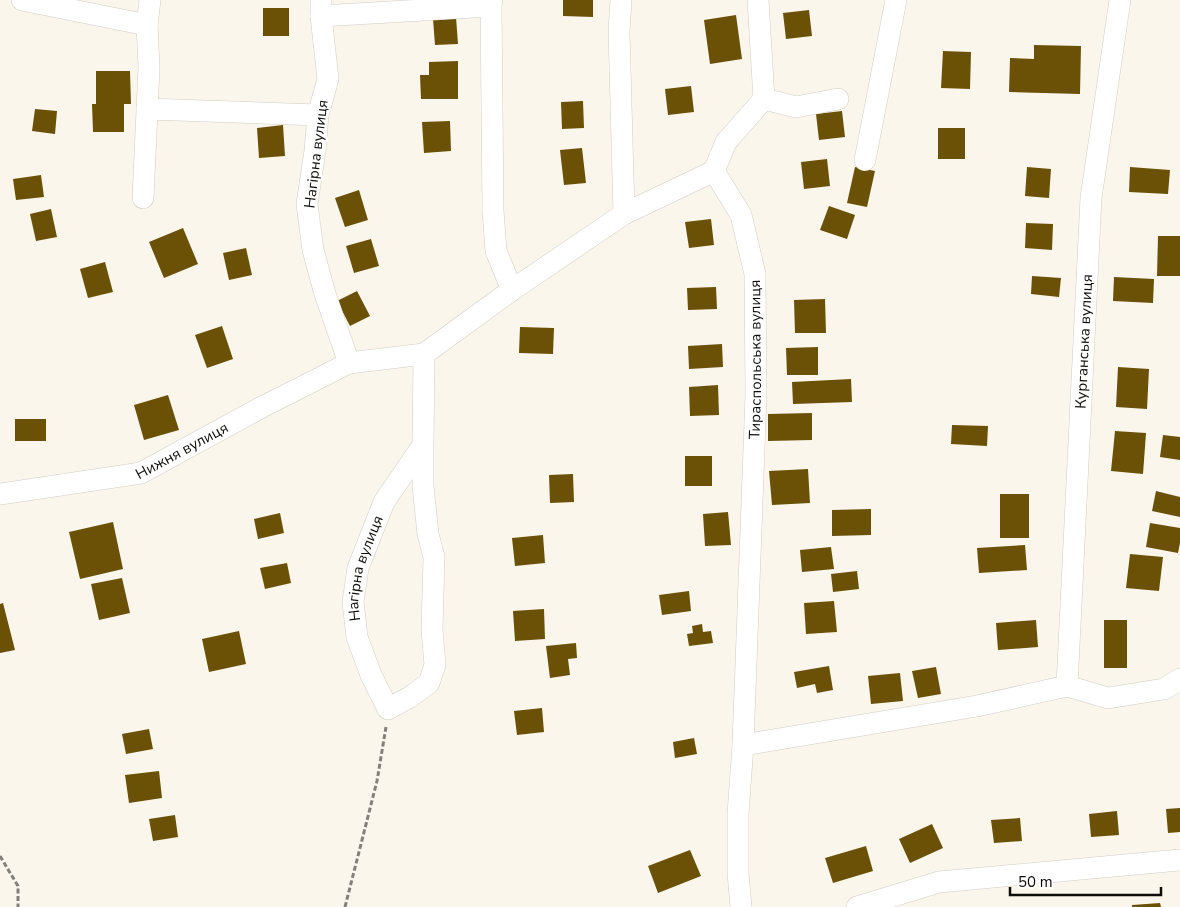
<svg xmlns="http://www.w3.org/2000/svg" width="1180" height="907" font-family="'Nunito Sans',sans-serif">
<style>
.building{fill:#6b5106}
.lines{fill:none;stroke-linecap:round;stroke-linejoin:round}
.minor-casing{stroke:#d1cdc4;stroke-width:22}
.path{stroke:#83807a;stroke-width:3;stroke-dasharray:5 2.5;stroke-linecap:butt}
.minor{stroke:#fff;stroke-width:21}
.labels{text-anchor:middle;stroke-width:5;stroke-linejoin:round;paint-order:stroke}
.street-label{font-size:15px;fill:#0e0d0a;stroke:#fff}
</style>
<rect width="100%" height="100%" fill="#faf6ec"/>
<!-- building -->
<path class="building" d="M563,0H593V17L563,16Z
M263,8H289V36H263Z
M809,10L812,36L786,39L783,13Z
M736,15L742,59L710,64L704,20Z
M456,17L458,44L435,45L433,19Z
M1034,45L1081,46L1080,94L1009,92L1010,58L1034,59Z
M943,51L971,52L970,89L941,88Z
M458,61V99H421L420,75H429V62Z
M96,71H130L131,104H124V132H93L92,104H96Z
M691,86L694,112L668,115L665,89Z
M583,101L584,128L562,129L561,102Z
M35,109L57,111L55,134L32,131Z
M842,111L845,137L819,140L816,114Z
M450,121L451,151L424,153L422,122Z
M283,125L285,156L259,158L257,128Z
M938,128H965V159H938Z
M582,148L586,183L564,185L560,150Z
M827,159L830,186L804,189L801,162Z
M855,167L875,171L867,207L847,203Z
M1027,167L1051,169L1049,198L1025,196Z
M1130,167L1170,170L1168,194L1129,192Z
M41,175L44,197L16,200L13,179Z
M359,190L368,220L345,227L335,198Z
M829,206L855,215L847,239L820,230Z
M51,209L57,237L36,241L30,214Z
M711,219L714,245L689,248L685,222Z
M1026,223L1053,224L1052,250L1025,248Z
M183,228L198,264L164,278L149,242Z
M1158,236H1180V276H1157Z
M371,239L379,266L354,273L346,246Z
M246,248L252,275L229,280L223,253Z
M105,262L113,292L88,298L80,269Z
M1032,276L1061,278L1059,297L1031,294Z
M1114,277L1154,279L1153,303L1113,301Z
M716,287L717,309L688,310L687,288Z
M357,291L370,316L350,326L337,301Z
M825,299L826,333H795L794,300Z
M222,326L233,359L207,368L195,335Z
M520,327L554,328L553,354L519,353Z
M722,344L723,367L689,369L688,346Z
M818,347V375H787L786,348Z
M1118,367L1149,369L1147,409L1116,407Z
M851,379L852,402L793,404L792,382Z
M718,385L719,415L690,416L689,387Z
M168,395L179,430L144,440L134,405Z
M812,413V440L768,441V414Z
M15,419H46V441H15Z
M952,425L988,426L987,446L951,444Z
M1115,431L1146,433L1143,474L1111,471Z
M1163,435L1180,437V460L1160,457Z
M685,456H712V486H685Z
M808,469L810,503L772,505L769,471Z
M573,474L574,502L550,503L549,475Z
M1156,491L1180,497V517L1152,511Z
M1000,494H1029V538H1000Z
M871,509V535L832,536V510Z
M728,512L731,545L705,546L703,514Z
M280,513L284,533L258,539L254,519Z
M113,522L123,569L80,579L69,532Z
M1150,523L1180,528V543L1178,553L1146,547Z
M543,535L545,563L515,566L512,538Z
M1025,545L1027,570L979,573L977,548Z
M831,547L834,569L802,572L800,550Z
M1130,554L1163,557L1159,591L1126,588Z
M287,563L291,583L265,589L260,568Z
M857,571L859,589L833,592L831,574Z
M122,578L130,613L99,620L91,584Z
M689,591L691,611L662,615L659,595Z
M834,601L837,632L806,634L804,603Z
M3,603L15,650L0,653V604Z
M544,609L545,639L515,641L513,611Z
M1036,620L1038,647L998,650L996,623Z
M1104,620H1127V668H1104Z
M702,624L703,632L711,631L713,643L689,646L687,634L693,633L692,626Z
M239,631L246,664L209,672L202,639Z
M576,643L577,658L568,659L570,675L550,678L546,646Z
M829,666L833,690L817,693L815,684L797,688L794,672Z
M936,667L941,694L918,698L912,671Z
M900,673L903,701L871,704L868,676Z
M542,708L544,732L517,735L514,711Z
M149,729L153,749L126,754L122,734Z
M694,738L697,754L675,758L673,742Z
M159,771L162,798L129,803L125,775Z
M1180,808V832L1168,833L1166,809Z
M1117,811L1119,835L1091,837L1089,814Z
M175,815L178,837L153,841L149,819Z
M1020,818L1022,841L994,843L991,820Z
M932,824L943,848L910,863L899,839Z
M866,846L873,871L833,883L825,858Z
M690,850L701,876L658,893L648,866Z
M1160,903L1161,907H1132V905Z"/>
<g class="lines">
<!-- minor casing -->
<g class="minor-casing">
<g id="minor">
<path d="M22,0L147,25"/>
<path d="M321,0V16L328,79L318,115L315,151L307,204L313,250L325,294L349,363"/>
<path d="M492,0L491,6L493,210L496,251L512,290"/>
<path d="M621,0L619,31L624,214"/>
<path d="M321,16L491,6"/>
<path d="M764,99L796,107L838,99"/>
<path d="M147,109L318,115"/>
<path d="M865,160L896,0"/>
<path d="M143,198L149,67L147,25L150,0"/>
<path id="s1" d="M423,445V486L428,534L434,557L432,630L435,665L429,683L410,697L388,709L371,675L357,637L353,602L358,568L384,502L423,445L424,354"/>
<path id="s2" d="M0,494L141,473L262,407L349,363L424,354L512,290L624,214L714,171"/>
<path id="s3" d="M1067,686L1091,198L1120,0"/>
<path d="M743,745L977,706L1067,686L1108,698L1164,689L1180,679"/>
<path id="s4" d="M741,907L738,873V814L743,745L756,395L755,274L741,215L714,171L726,142L764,99L758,0"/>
<path d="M857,907L939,882L1180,860"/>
</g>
</g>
<!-- path -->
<path class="path" d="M0,856L18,886V907
M345,907L377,781L386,727"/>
<!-- minor -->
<use href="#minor" class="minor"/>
</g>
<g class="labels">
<!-- street labels -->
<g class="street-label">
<text transform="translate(316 154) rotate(-83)" y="5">Нагірна вулиця</text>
<text dy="5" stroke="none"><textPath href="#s3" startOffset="345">Курганська вулиця</textPath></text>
<text dy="5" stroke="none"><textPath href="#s4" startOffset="548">Тираспольська вулиця</textPath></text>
<text dy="5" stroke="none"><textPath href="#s2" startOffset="189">Нижня вулиця</textPath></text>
<text dy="5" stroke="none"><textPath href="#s1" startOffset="438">Нагірна вулиця</textPath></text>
</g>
</g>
<!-- scale -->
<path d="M1010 887v8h151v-8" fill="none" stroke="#0e0d0a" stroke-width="2.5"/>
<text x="1018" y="887" font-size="15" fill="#0e0d0a" stroke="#ffffff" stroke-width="4" paint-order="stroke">50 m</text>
</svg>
